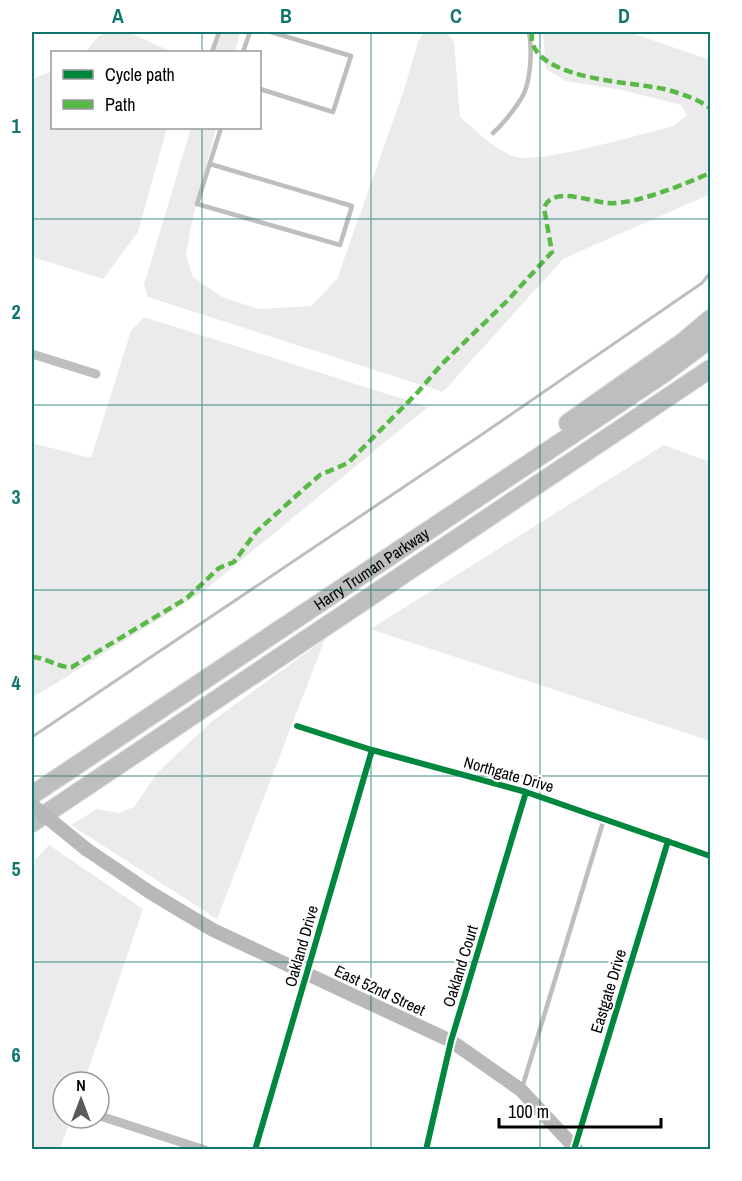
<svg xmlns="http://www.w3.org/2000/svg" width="742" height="1181" font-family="'Archivo Narrow',sans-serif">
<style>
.green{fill:#ebebeb}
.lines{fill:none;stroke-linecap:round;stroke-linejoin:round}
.stream{stroke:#bebebe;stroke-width:3}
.highway-casing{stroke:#dbdbdb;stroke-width:20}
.lane{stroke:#bebebe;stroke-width:4.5}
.street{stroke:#bebebe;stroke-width:9}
.secondary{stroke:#b8b8b8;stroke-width:14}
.highway{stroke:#bebebe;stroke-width:18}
.secondary-bridge{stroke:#b8b8b8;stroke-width:14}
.quiet{stroke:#58b947;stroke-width:4.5;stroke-dasharray:9 4.5;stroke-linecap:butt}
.cycleway-casing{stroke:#fff;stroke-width:10}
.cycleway{stroke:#00873e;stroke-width:6}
.grid{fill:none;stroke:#0f766e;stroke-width:1.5;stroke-opacity:0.55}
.labels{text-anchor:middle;stroke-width:4.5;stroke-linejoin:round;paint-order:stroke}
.street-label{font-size:16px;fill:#000;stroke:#fff}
.neatline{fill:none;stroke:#0f766e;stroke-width:2}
.grid-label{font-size:20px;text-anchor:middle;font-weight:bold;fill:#0f766e}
</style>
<rect width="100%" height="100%" fill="#fff"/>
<!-- green -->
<path class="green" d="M111,32H128L172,52H85L99,36Z
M219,32H240L235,52H213Z
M424,32H447L454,42L460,117C476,131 492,147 512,156C534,166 645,133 674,126L687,115L681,105L622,90L566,81L546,69L543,32H629L710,60V194L563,259L443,392L148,297L144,285L191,128H216L191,226L186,255L193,277L222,297L258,309L311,306L337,279L404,90L418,42Z
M52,71V128H167L138,232L103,279L32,257V79Z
M144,317L428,407L200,594L32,698V443L91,458L131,331Z
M664,445L710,462V741L370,629Z
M325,639L217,919L71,825L97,809L119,813L134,807L158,772L211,722Z
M49,845L143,909L84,1082H63V1118H71L60,1149H32V863Z"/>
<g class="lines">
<!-- stream -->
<path class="stream" d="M32,737L484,433L702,283L710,273"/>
<!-- highway casing -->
<g class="highway-casing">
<g id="highway">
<path d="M568,423L683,342L710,319"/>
<path id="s1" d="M32,795L663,374L710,339"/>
<path d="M32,823L710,369"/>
</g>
</g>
<!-- lane -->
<path class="lane" d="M212,52L219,32
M243,52L250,32
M260,89L333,112L351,56L271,32
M493,133C503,124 523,100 526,88C531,72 532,47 529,32
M210,164L352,206L340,245L197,204L221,128
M522,1088L604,819"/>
<!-- street -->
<path class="street" d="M32,354L96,374
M297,726L372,750L526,792L710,856
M100,1116L205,1150
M255,1150L372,750
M426,1150L451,1041L526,792
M574,1150L668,841"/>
<!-- secondary -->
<path class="secondary" d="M86,849L151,893L213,930L451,1041L521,1090L577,1150"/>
<!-- highway -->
<use href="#highway" class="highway"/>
<!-- secondary-bridge -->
<path class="secondary-bridge" d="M32,805L86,849"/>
<!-- quiet -->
<path class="quiet" d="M532,32C532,36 531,41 533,45C547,80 632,82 664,89C680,93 698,99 710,108
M32,657C49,658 57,668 72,667L187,598L219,568L234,562L256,532L306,487L320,475L348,463L418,392L441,365L507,301L552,252L544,208C552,185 590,202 608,203C635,205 685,184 710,173"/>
<!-- cycleway casing -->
<g class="cycleway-casing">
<path id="cycleway" d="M297,726L372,750L526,792L710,856
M255,1150L372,750
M426,1150L451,1041L526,792
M574,1150L668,841"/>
</g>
<!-- cycleway -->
<use href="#cycleway" class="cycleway"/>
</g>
<!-- grid -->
<path class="grid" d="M202,32V52M371,32V1150M540,32V1150M202,128V1150M32,219H710M32,405H710M32,590H710M32,776H710M32,962H710"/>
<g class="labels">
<!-- street labels -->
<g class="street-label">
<text dy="6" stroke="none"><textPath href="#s1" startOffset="408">Harry Truman Parkway</textPath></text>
<text transform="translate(509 774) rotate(16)" y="6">Northgate Drive</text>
<text transform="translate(301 946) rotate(-74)" y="6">Oakland Drive</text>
<text transform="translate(460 966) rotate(-73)" y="6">Oakland Court</text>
<text transform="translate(380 990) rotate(25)" y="6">East 52nd Street</text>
<text transform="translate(608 991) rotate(-73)" y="6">Eastgate Drive</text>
</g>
</g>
<!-- border -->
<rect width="742" height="1181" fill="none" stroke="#ffffff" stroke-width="66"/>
<!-- legend -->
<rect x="51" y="51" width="210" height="78" fill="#ffffff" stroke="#999999" stroke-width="1.5"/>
<rect x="63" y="70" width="30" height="9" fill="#00873e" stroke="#999999" stroke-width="1.5"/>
<text x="105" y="81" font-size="18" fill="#000000">Cycle path</text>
<rect x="63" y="100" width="30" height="9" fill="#58b947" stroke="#999999" stroke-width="1.5"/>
<text x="105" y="111" font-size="18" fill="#000000">Path</text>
<!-- north arrow -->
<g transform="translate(81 1100)"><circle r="28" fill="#ffffff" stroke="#999999" stroke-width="1.5"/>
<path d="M0-4.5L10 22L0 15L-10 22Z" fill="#595959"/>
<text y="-9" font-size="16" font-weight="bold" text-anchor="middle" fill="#000000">N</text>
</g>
<!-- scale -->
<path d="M499 1118v9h162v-9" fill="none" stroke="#000000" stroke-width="3"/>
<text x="508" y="1118" font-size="18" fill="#000000" stroke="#ffffff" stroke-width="4.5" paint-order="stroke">100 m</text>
<rect x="33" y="33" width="676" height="1115" class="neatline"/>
<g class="grid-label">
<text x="118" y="23">A</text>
<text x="286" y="23">B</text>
<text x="456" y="23">C</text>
<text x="624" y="23">D</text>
<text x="16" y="133">1</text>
<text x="16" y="319">2</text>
<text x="16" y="504">3</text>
<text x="16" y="690">4</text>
<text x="16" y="876">5</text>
<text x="16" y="1062">6</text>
</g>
</svg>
